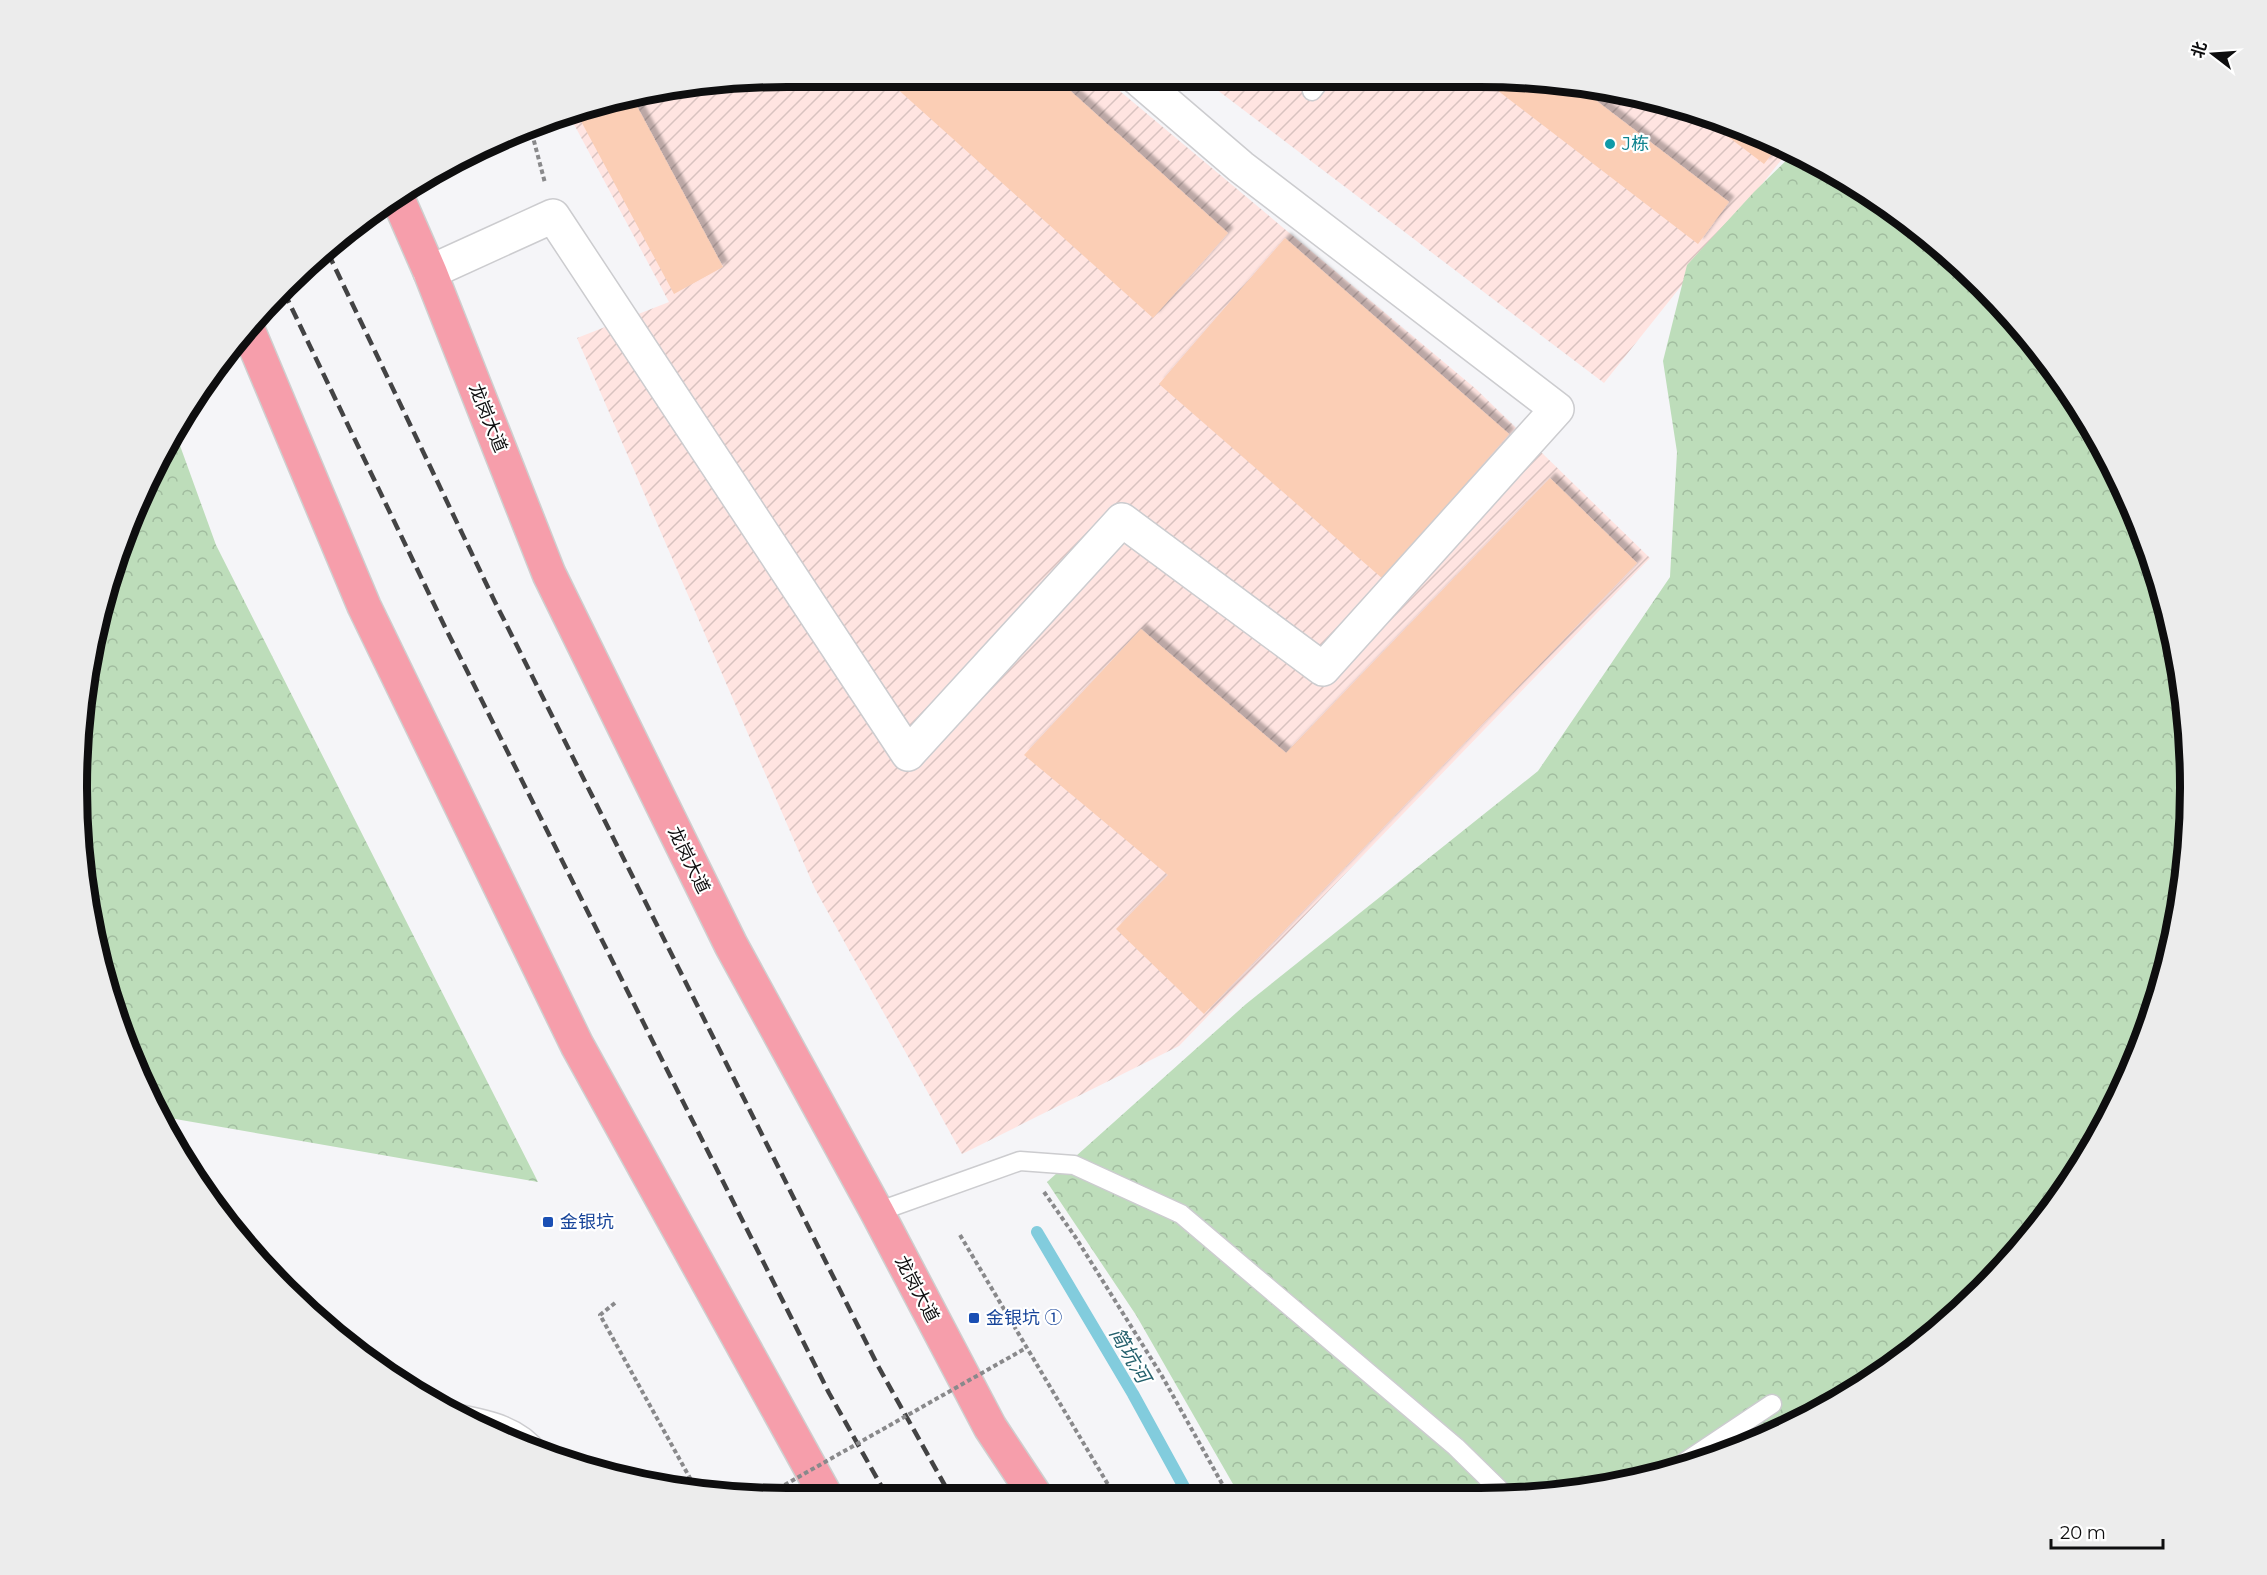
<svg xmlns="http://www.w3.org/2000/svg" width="2267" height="1575" font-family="Montserrat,'Noto Sans SC',sans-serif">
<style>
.industrial{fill:url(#industrial-furrows)}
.forest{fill:url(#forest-crowns)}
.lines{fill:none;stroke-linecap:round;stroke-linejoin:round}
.stream{stroke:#82ccdd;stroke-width:12}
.building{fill:#fbceb5;filter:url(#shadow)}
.lane-casing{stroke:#cccccf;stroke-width:21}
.street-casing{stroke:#cccccf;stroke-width:36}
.highway-casing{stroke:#cfcfcf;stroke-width:36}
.path{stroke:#89898b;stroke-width:4;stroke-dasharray:4.5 3;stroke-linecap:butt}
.lane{stroke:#fff;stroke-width:18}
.street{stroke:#fff;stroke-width:33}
.highway{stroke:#f69eab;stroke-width:33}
.rail{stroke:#434344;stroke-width:4.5;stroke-dasharray:12 6;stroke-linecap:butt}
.path-bridge{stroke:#89898b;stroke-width:4;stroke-dasharray:4.5 3;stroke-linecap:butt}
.culture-dot{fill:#0f9aa8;stroke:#fff;stroke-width:2}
.transit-dot{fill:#1a4fb4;stroke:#fff;stroke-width:2}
.labels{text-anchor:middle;stroke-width:4.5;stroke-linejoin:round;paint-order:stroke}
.culture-label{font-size:18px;fill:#0d838f;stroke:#fff;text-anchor:start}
.street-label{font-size:18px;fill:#0e0e0f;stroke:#fff}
.transit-label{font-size:18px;fill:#164399;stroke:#fff;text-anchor:start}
.water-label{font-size:20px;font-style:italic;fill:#24606c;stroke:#fff}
.rim{fill:none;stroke:#0e0e0f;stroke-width:8}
</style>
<defs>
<pattern id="industrial-furrows" width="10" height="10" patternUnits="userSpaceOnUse" patternTransform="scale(1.5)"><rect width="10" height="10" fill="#ffe4e1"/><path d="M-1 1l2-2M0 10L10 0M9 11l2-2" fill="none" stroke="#d9c2c0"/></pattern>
<pattern id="forest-crowns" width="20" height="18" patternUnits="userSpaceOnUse" patternTransform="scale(1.5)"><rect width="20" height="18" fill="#bdddba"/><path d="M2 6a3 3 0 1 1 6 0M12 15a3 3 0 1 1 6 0" fill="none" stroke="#a1bc9f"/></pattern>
<filter id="shadow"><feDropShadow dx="5.5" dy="-5.5" stdDeviation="1.5" flood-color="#0004"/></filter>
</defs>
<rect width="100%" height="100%" fill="#f5f5f8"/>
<!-- industrial -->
<path class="industrial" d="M787,77H1103L1476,389L1650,558L1179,1046L962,1154L815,889L577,338L669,302L568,113L603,101Z
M1200,77H1480L1618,90L1790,149L1604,383Z"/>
<!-- forest -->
<path class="forest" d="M1796,151L1912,223L1982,285L2071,393L2137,516L2177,649L2190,788L2177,927L2136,1060L2070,1183L1982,1290L1912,1352L1794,1425L1618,1485L1480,1498H1241L1136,1315L1047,1182L1246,1004L1538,771L1670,577L1677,452L1663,361L1687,265L1754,192Z
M174,429L216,545L538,1182L158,1116L150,1102L90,926L77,788L83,695L131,515Z"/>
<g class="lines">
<!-- stream -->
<path class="stream" d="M1037,1232L1133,1394L1190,1498"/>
</g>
<!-- building -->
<path class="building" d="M884,77H1055L1228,233L1153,318Z
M1217,77H1232L1226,84Z
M1480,77L1577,86L1729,202L1698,244Z
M632,97L723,267L674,294L575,110L603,101Z
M1706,120L1779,145L1764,164Z
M1285,238L1509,434L1383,579L1159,384Z
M1550,478L1637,563L1204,1014L1116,929L1168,875L1024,755L1141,629L1286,753Z"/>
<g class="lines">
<!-- lane casing -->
<g class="lane-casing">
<path id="lane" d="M1312,91L1323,77
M877,1212L1020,1161L1074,1165L1181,1214L1456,1447L1506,1496
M459,1414C489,1420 520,1426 539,1452
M1685,1462L1772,1404"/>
</g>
<!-- street casing -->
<g class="street-casing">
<path id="street" d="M430,272L553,216L908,754L1122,520L1323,669L1557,409L1241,167L1136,77"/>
</g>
<!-- highway casing -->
<g class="highway-casing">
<path id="highway" d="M396,194L430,272L549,574L731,945L877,1212L990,1427L1037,1498
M247,327L364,606L577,1045L827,1498"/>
</g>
<!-- path -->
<path class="path" d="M530,126L545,183
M1044,1192L1076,1238L1162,1376L1230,1498
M960,1235L1116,1498
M615,1303L600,1315L696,1489"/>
<!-- lane -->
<use href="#lane" class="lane"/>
<!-- street -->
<use href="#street" class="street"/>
<!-- highway -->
<use href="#highway" class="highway"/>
<!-- rail -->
<path class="rail" d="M328,253L494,600L878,1366L952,1498
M284,292L444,625L829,1393L888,1498"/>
<!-- path-bridge -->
<path class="path-bridge" d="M765,1496L1026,1348"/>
</g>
<!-- markers -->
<circle class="culture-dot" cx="1610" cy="144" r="6"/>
<g class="transit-dot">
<rect x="542" y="1216" width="12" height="12" rx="3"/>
<rect x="968" y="1312" width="12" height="12" rx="3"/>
</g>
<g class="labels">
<!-- culture labels -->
<g class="culture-label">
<text x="1622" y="150">J栋</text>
</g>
<!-- street labels -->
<g class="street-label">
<text transform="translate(488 418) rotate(68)" y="6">龙岗大道</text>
<text transform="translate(689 860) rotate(64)" y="6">龙岗大道</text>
<text transform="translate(917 1289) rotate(62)" y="6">龙岗大道</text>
</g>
<!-- transit labels -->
<g class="transit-label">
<text x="560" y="1228">金银坑</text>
<text x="986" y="1324">金银坑 ①</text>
</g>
<!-- water labels -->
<g class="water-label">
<text transform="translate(1130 1355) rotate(60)" y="7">简坑河</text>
</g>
</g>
<!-- crop -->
<path d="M0 0H2267V1575H0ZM787 87H1480A700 700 0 0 1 2180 787V788A700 700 0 0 1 1480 1488H787A700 700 0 0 1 87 788V787A700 700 0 0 1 787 87Z" fill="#ececec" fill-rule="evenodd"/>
<path class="rim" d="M787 87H1480A700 700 0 0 1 2180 787V788A700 700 0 0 1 1480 1488H787A700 700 0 0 1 87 788V787A700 700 0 0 1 787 87Z"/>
<!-- north arrow -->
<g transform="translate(2213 54) rotate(287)" stroke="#ffffff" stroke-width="4.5" paint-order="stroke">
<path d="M0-4.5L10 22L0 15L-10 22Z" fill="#0e0e0f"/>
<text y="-9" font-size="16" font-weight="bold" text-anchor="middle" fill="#0e0e0f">北</text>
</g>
<!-- scale -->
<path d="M2051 1539v9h112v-9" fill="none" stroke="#0e0e0f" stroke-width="3"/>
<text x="2060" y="1539" font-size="18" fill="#0e0e0f" stroke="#ffffff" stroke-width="4.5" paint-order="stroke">20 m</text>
</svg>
